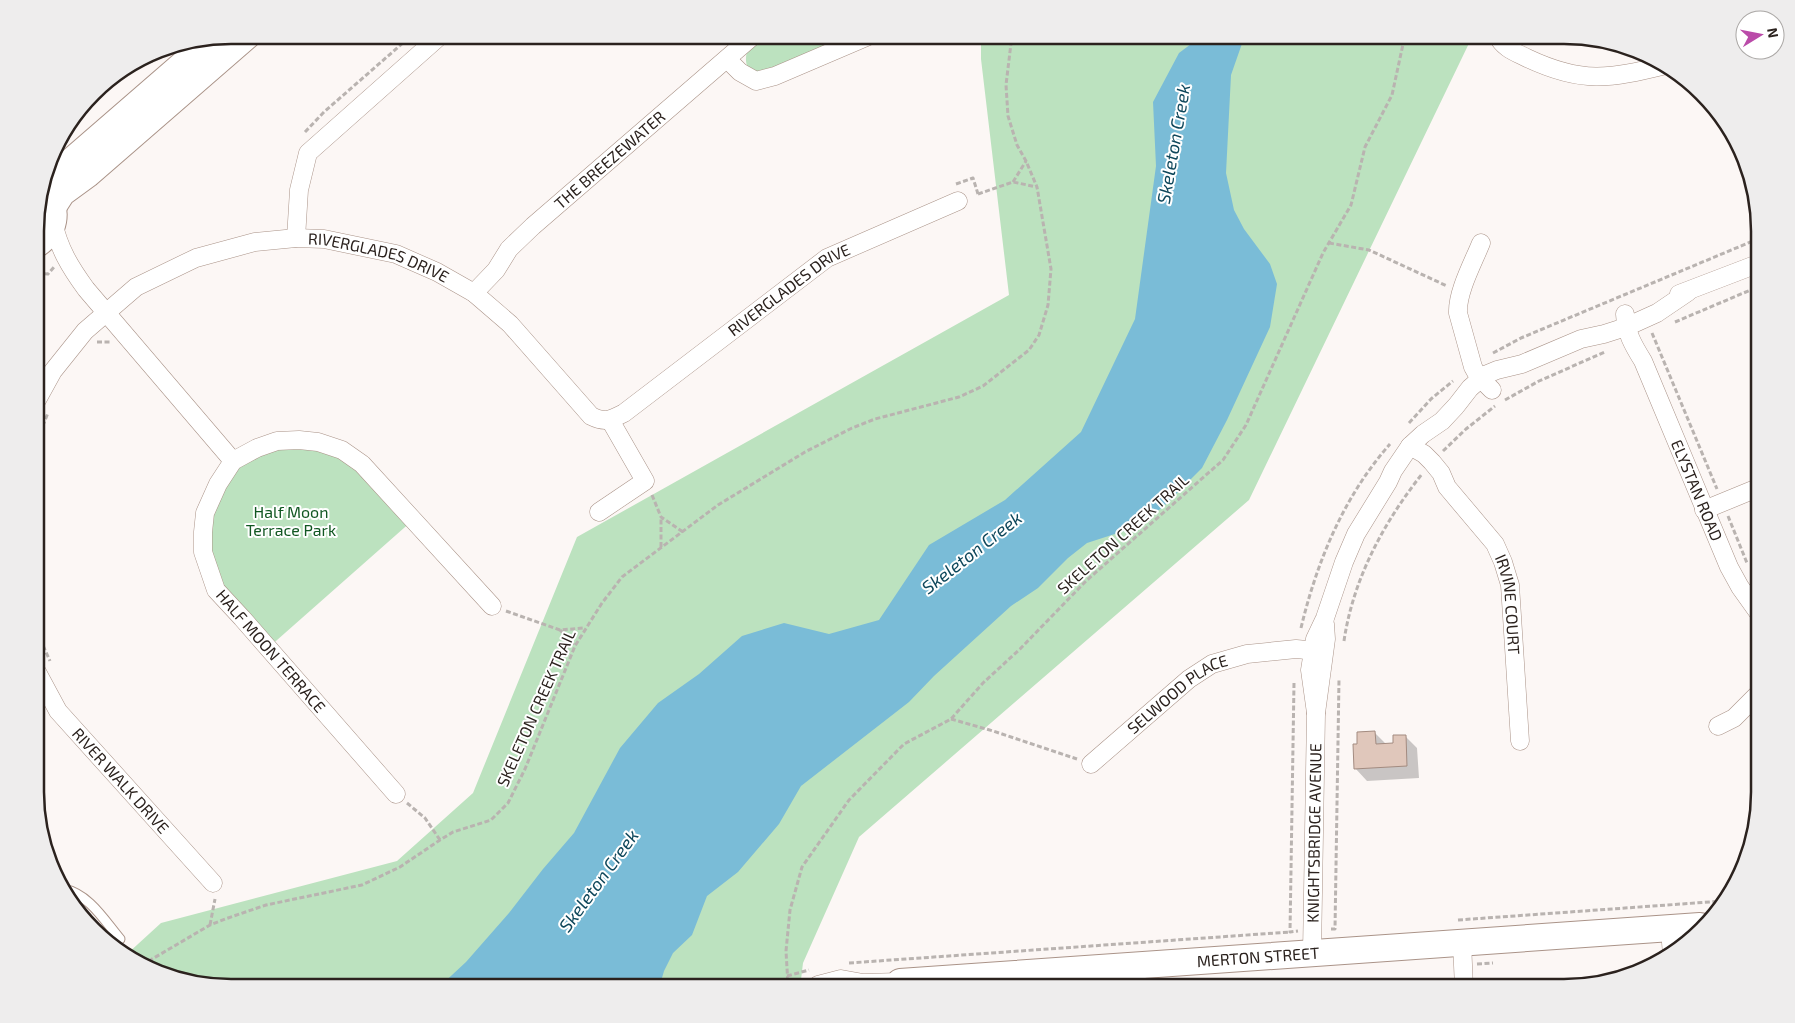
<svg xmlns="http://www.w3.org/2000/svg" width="1795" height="1023" font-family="'Exo 2',sans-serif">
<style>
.green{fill:#bce2bf}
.water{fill:#7abcd7}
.shadow{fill:#0003}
.building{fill:#e0c7bb;stroke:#a38b80}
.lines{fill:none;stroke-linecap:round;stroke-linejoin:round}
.lane-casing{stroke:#aa9388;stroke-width:11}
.street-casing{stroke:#aa9388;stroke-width:19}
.secondary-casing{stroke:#aa9388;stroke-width:28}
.path{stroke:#b9b3b0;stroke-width:3;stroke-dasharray:5 2.5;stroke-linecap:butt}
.lane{stroke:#fff;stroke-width:9}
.street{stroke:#fff;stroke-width:18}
.secondary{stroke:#fff;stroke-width:26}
.labels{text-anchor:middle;stroke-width:4;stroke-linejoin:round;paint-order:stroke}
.street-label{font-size:16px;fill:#2b221e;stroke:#fff}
.park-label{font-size:16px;fill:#115722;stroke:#fff}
.water-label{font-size:18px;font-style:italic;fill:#0e475b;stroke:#fff}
.rim{fill:none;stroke:#2b221e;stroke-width:2.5}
</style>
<rect width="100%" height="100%" fill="#fcf7f5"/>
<!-- green -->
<path class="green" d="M760,35H854L763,74L748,69C742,53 750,46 760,35Z
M981,35H1473L1249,500L859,837L803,963L800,988H231L180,981L133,962L126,955L161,923L397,861L473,793L577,537L1009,295L981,59Z
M257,448L342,450L413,520L268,648L208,570L203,552L218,484Z"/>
<!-- water -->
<path class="water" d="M1203,35H1245L1231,75L1226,173L1234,210L1244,229L1270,264L1277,284L1270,327L1227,420L1202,468L1162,508L1124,531L1087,543L1068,558L1038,588L1011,606L934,676L909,702L801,786L779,824L738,872L707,896L692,935L673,953L664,971L659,988H438L466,962L509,913L543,869L574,833L620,748L658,703L699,674L742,636L784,623L829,634L879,620L929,545L1005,500L1081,432L1135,319L1156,166L1153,102L1179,53Z"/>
<!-- shadow -->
<path class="shadow" d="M1374,732L1386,744H1394L1405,736L1417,748L1419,778L1367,781L1355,768L1359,745Z"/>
<!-- building -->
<path class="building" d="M1375,731L1376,744L1393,743V735H1406L1407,766L1354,769L1353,744H1357V732Z"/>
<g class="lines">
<!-- lane casing -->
<g class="lane-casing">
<path id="lane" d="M63,889C89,894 104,920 120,939"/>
</g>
<!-- street casing -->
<g class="street-casing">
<g id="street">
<path d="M1497,35C1503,48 1515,52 1527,58C1582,84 1609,79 1666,65"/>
<path d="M727,59L740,72L756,81L775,76L871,35"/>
<path d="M53,222C59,249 70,267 86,289L233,461"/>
<path d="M296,238L299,190L308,153L441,35"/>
<path d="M1481,243C1473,263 1457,292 1458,313L1473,367L1478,376L1492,390"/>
<path id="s1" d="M474,293L496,270L509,249L533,226L754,35"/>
<path d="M1679,294L1760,263"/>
<path id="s2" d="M1625,314C1626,333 1633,345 1643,361L1729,567L1740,587L1760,615"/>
<path id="s3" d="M37,400L53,371L85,331L136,287L196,258L255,242L296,238L324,239L396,254L437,272L474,293L510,324L591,416C605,423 610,420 624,413L827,258L958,201"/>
<path id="s4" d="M1410,446L1424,454L1432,462L1441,473L1447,487L1495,544L1503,562L1510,585L1520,741"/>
<path d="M1704,510L1760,487"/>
<path d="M599,512L645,481L610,420"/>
<path id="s5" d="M37,672L58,711L213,883"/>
<path d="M1316,713L1310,670L1315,639L1325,618L1344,562L1356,534L1388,482L1393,471L1410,446L1423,434L1442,421L1456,406L1470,388L1485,375L1497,370L1522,364L1581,339L1604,334L1626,327L1657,313L1688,292"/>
<path d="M1718,726L1734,718L1760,692"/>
<path id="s6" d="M1091,764L1189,679L1212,664L1247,654L1296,649L1307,650L1321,656"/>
<path d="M396,794L242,618L216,590L203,552V532L205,513L218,484L233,461L257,448L277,441L299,440L318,442L342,450L362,464L492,606"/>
<path d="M1670,928L1672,956"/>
<path d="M1462,942L1464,988"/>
<path id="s7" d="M1312,953L1316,713L1326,639L1325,624"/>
<path d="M1136,965L1137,988"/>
<path d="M818,985L841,979L863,983L900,982"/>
</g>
</g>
<!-- secondary casing -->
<g class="secondary-casing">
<g id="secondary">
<path d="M45,177L69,163L212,39"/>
<path d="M53,207L62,193L88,174L248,35"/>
<path d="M37,244C55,232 59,211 46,193"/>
<path id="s8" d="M901,988L900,982L1700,926"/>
</g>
</g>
<!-- path -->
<path class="path" d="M147,55L153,62
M305,132L324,112L412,35
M1013,182L1026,161
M956,184L973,178L978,194
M978,194L1013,182L1037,187
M1329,243L1369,250L1447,286
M37,273L48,274L54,267
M1675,322L1760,286
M1652,333L1717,489
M97,342H110
M1493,353L1521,338L1760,238
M1505,400L1539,381L1605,352
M1409,423L1431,399L1453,381
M37,440L48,413
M1443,451L1466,429L1495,406
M652,495L661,517L683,532
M1728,516L1747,563
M661,547V518
M1752,571L1760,582
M506,611L560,630L584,628
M1301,628C1317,561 1344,496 1390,444
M560,630L575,646
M37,632L50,661
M1344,641C1353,579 1384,522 1422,474
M1294,683L1290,932L1298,931
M951,719L993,731L1077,759
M407,803L425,818L440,840
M1458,920L1723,901
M210,925L215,899
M1331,929H1335L1339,679
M849,963L1290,932
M1477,964L1493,963
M142,965L210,925L225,919L266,905L362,885L400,867L440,840L453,832L491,820L508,803L525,769L575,646L602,603L622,577L718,505L805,452L852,428L875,419L959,397L983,386L1029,350L1039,335L1048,305L1051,269L1037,187L1026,161L1017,145L1008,116L1006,85L1012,35
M787,976L809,970
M788,985H802
M786,988L788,985L786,951L790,910L802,867L849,800L904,744L951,719L983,683L1020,649L1086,581L1223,460L1246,425L1323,253L1351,205L1365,147L1392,95L1405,35"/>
<!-- lane -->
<use href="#lane" class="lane"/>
<!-- street -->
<use href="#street" class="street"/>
<!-- secondary -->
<use href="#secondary" class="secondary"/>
</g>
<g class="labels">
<!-- street labels -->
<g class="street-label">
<text dy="6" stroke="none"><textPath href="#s1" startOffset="191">THE BREEZEWATER</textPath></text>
<text dy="6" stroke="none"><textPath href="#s3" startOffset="406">RIVERGLADES DRIVE</textPath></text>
<text dy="6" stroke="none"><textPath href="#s3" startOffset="921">RIVERGLADES DRIVE</textPath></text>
<text dy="6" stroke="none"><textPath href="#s2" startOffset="191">ELYSTAN ROAD</textPath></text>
<text transform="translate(1123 534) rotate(-42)" y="6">SKELETON CREEK TRAIL</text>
<text dy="6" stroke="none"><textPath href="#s4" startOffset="194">IRVINE COURT</textPath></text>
<text transform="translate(271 651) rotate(49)" y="6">HALF MOON TERRACE</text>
<text dy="6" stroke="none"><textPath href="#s6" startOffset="112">SELWOOD PLACE</textPath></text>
<text transform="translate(536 708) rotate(-66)" y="6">SKELETON CREEK TRAIL</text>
<text dy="6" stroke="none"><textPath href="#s5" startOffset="138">RIVER WALK DRIVE</textPath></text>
<text dy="6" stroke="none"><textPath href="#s7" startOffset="120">KNIGHTSBRIDGE AVENUE</textPath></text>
<text dy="6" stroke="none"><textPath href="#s8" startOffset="365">MERTON STREET</textPath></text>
</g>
<!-- park labels -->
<g class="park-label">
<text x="291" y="518">Half Moon<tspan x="291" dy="18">Terrace Park</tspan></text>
</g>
<!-- water labels -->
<g class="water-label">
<text transform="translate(1174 144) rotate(-80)" y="6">Skeleton Creek</text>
<text transform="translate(972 553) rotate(-38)" y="6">Skeleton Creek</text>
<text transform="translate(599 881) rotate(-54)" y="6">Skeleton Creek</text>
</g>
</g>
<!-- crop -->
<path d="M0 0H1795V1023H0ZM231 44H1564A187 187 0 0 1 1751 231V792A187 187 0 0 1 1564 979H231A187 187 0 0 1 44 792V231A187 187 0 0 1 231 44Z" fill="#eeeded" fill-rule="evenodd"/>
<path class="rim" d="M231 44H1564A187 187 0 0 1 1751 231V792A187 187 0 0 1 1564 979H231A187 187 0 0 1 44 792V231A187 187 0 0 1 231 44Z"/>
<!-- north arrow -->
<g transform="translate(1760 35) rotate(80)"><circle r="24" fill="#ffffff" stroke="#aaa7a5"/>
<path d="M0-4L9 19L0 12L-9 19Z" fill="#ba4ba9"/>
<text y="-8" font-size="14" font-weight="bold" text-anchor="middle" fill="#2b221e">N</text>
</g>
</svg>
